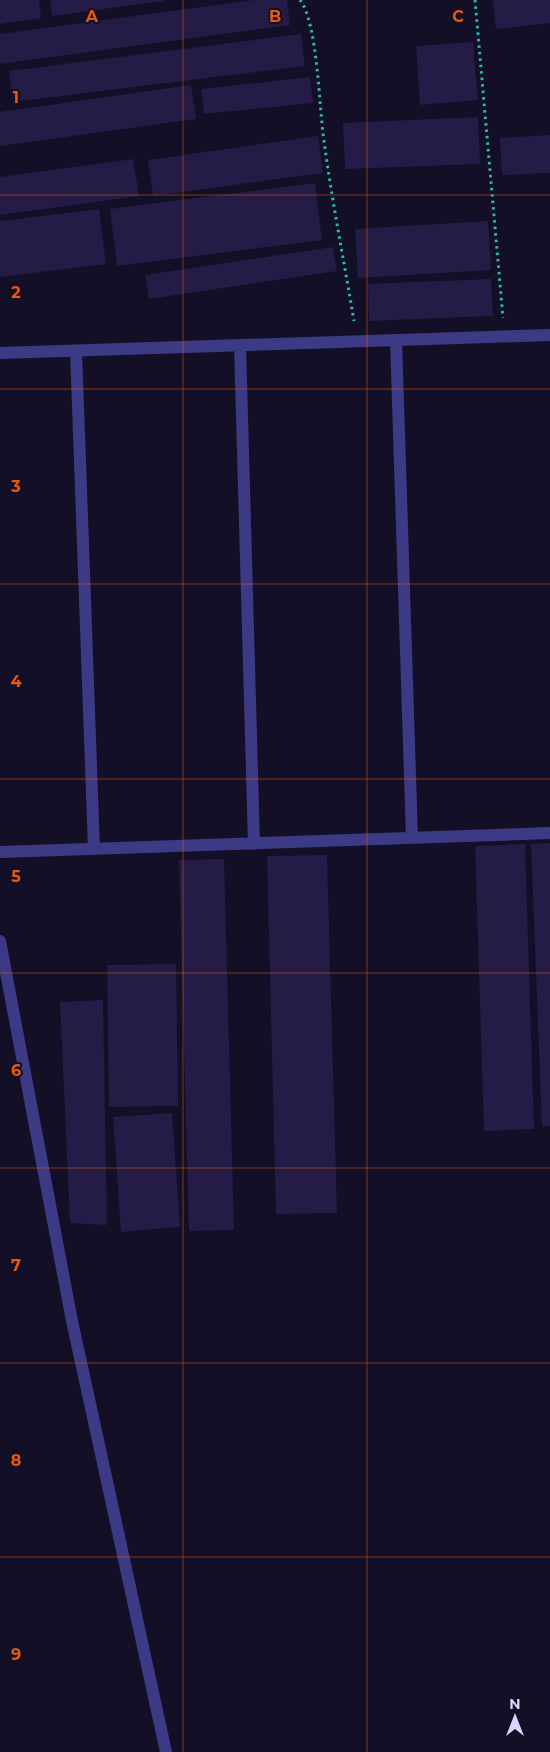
<svg xmlns="http://www.w3.org/2000/svg" width="550" height="1752" font-family="Montserrat,sans-serif">
<style>
.building{fill:#241b47}
.lines{fill:none;stroke-linecap:round;stroke-linejoin:round}
.path{stroke:#2fb8b0;stroke-width:3;stroke-dasharray:2.5 4;stroke-linecap:butt}
.minor{stroke:#3d3a85;stroke-width:12}
.grid{fill:none;stroke:#e8590c;stroke-width:1;stroke-opacity:0.55}
.grid-label{font-size:16px;text-anchor:middle;font-weight:bold;fill:#e8590c;stroke:#130f26;stroke-width:4;stroke-linejoin:round;paint-order:stroke}
</style>
<rect width="100%" height="100%" fill="#130f26"/>
<!-- building -->
<path class="building" d="M0,0H39L41,18L0,24Z
M50,0H163V1L52,16Z
M254,0H287L290,25L0,64V34Z
M493,0H550V23L496,29Z
M301,34L305,66L13,102L9,71Z
M473,42L478,100L420,105L416,46Z
M310,77L313,103L204,114L201,89Z
M191,85L196,119L0,146V112Z
M478,117L480,164L345,169L343,123Z
M550,135V173L502,175L500,138Z
M318,136L323,173L153,196L148,160Z
M133,159L139,196L0,215V177Z
M315,183L322,240L117,266L110,209Z
M99,209L106,264L0,277V221Z
M488,221L491,270L358,278L355,229Z
M333,247L337,271L149,299L145,275Z
M491,279L493,316L369,321L368,284Z
M550,843V1126L542,1127L531,844Z
M525,844L534,1129L484,1131L475,846Z
M327,855L337,1213L276,1214L267,856Z
M224,859L234,1230L189,1231L179,860Z
M176,964L178,1106L109,1107L107,965Z
M103,1000L107,1225L70,1223L60,1002Z
M172,1113L180,1227L121,1232L113,1117Z"/>
<g class="lines">
<!-- path -->
<path class="path" d="M300,0C318,23 319,109 324,141C332,201 344,261 354,321
M475,0L503,318"/>
<!-- minor -->
<path class="minor" d="M396,340L412,838
M240,345L254,844
M76,351L94,849
M0,353L550,335
M0,852L550,833
M0,941L72,1321L166,1752"/>
</g>
<!-- grid -->
<path class="grid" d="M183,0V1752M367,0V1752M0,195H550M0,389H550M0,584H550M0,779H550M0,973H550M0,1168H550M0,1363H550M0,1557H550"/>
<g class="grid-label">
<text x="92" y="22">A</text>
<text x="275" y="22">B</text>
<text x="458" y="22">C</text>
<text x="16" y="103">1</text>
<text x="16" y="298">2</text>
<text x="16" y="492">3</text>
<text x="16" y="687">4</text>
<text x="16" y="882">5</text>
<text x="16" y="1076">6</text>
<text x="16" y="1271">7</text>
<text x="16" y="1466">8</text>
<text x="16" y="1660">9</text>
</g>
<!-- north arrow -->
<g transform="translate(515 1717)" stroke="#130f26" stroke-width="4" paint-order="stroke">
<path d="M0-4L9 19L0 12L-9 19Z" fill="#d9d4ff"/>
<text y="-8" font-size="14" font-weight="bold" text-anchor="middle" fill="#d9d4ff">N</text>
</g>
</svg>
